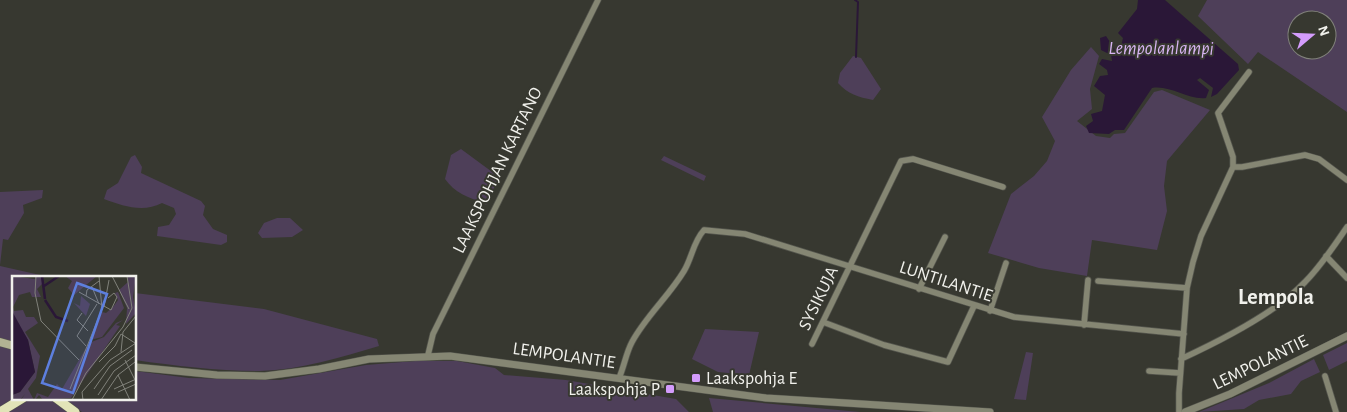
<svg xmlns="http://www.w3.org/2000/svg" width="1347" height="412" font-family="'Alegreya Sans',sans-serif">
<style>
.green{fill:#4e3f59;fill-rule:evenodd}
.water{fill:#2a1737}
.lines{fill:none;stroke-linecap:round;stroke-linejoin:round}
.stream{stroke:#2a1737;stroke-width:2}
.minor-casing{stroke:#55564e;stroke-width:7}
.tertiary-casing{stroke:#55564e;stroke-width:8}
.secondary-casing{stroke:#55564e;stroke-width:9}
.trunk-casing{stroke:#55564e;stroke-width:10}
.minor{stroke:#858673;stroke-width:5.5}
.tertiary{stroke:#858673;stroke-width:7}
.secondary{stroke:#b1b293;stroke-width:8}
.trunk{stroke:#e2e4b8;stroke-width:9}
.poi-dot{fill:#d49cfc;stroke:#373830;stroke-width:2}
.labels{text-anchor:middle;stroke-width:4;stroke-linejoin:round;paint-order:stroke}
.street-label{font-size:18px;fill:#f1f1ec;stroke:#373830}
.poi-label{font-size:18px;fill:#f1f1ec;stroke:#373830;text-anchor:start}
.water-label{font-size:19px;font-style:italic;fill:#d8b5f3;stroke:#373830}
.district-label{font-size:22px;font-weight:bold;fill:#f1f1ec;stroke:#373830}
.inset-river{fill:none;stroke:#2a1737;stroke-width:2.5}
.inset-road{fill:none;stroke:#81827b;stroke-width:1}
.view{fill:#5d7fde;fill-opacity:0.15;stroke:#5d7fde;stroke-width:2.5}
.inset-edge{fill:none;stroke:#f1f1ec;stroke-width:2.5}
</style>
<rect width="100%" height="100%" fill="#373830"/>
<!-- green -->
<path class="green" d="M1207,0H1347V112L1258,52L1248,64L1198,16ZM1297,20H1327V50H1297Z
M1091,47L1099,56L1090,89L1092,109L1077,121L1096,136L1110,138L1114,134L1125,133L1154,92L1162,90L1210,110L1167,161L1164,186L1167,211L1157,250L1092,240L1087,276L1039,268L988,253L1011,194L1034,176L1047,161L1055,141L1042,117L1071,70Z
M853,56L861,58L881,89L873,100C858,97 848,94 838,83L840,73Z
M461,149L499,177L486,205L484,202C469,199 454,192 445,179L451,155Z
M135,155L142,167L141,173L201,201L205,206L203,215L213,229L227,235V242L221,245L157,236L158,227L169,225L176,214L174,208L162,203C143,213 123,206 104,199L107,190L118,183L131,157Z
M664,156L706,176L704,181L661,160Z
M43,190L42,198L23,205L24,213L8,240L3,239L0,265V192Z
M277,218H290L303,230L292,237L262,238L258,233L264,223Z
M0,266L49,277H14V342L0,338Z
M135,293L264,309L377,339L379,346C341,357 301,370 260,371C219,371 176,366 135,360Z
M705,329L759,332L749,375L718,372L692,359Z
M1347,343V361L1329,370L1323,355Z
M0,345L14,350V398H17L0,408Z
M1026,352L1033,353L1026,400L1014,399Z
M1314,359L1320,372L1301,381L1291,394L1259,400L1244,409L1199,412L1269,383Z
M415,361H457L495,368L504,375L566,380L676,399L689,412H82L61,398H135V371L189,378L280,380L366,365Z
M26,398H53L70,412H9Z
M709,398L860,412H713Z"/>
<!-- water -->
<path class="water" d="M1138,0H1165L1238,64L1239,70L1217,94L1211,97L1213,88L1200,78L1197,80L1209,90L1206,98C1187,100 1171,85 1152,88L1124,130H1115L1109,134L1089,133L1086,126L1093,121L1091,114L1102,111L1105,95L1094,86L1100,76L1108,75L1107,70L1099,64L1102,59L1112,61L1111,55L1101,50L1100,38L1106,36L1116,51L1120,50L1123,38L1118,33L1137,9Z"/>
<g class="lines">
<!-- stream -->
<path class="stream" d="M855,0L858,2L856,57"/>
<!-- minor casing -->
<g class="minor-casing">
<path id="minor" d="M1233,167H1242L1305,155L1319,159L1347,180
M1326,256L1347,278
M1098,281L1187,288
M919,289L945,237
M990,311L1006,263
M823,322L884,345L948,362L974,306
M1084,325L1088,280
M812,344L901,161L913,159L1003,187
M428,355L433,334L598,0
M1181,359C1220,341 1276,313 1305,282C1321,266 1334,246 1347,227
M1149,371L1180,373
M1325,376L1336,412
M619,378C624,367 626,353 632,342C646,316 669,296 684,271C692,258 693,242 704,230L745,234L1014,317L1184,334
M1179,412V393L1187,288L1193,262L1201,236L1233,167V157L1218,113L1249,72"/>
</g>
<!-- tertiary casing -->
<g class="tertiary-casing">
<path id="tertiary" d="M135,367L217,375L265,376L319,369L369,359L450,356L766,398L990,412
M1185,412L1230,394L1347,336"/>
</g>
<!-- secondary casing -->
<g class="secondary-casing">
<path id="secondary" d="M0,342L14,346"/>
</g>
<!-- trunk casing -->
<g class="trunk-casing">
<path id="trunk" d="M56,398L75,412
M0,412L23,398"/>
</g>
<!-- minor -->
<use href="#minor" class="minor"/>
<!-- tertiary -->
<use href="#tertiary" class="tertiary"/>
<!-- secondary -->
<use href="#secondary" class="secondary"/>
<!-- trunk -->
<use href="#trunk" class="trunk"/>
</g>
<!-- markers -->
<g class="poi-dot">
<rect x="691" y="373" width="10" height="10" rx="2.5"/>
<rect x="665" y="384" width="10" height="10" rx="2.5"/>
</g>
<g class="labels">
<!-- street labels -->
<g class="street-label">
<text transform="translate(497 170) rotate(-64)" y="6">LAAKSPOHJAN KARTANO</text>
<text transform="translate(946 281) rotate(18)" y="6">LUNTILANTIE</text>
<text transform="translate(818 298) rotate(-64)" y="6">SYSIKUJA</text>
<text transform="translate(564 355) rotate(8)" y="6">LEMPOLANTIE</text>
<text transform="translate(1260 362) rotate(-26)" y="6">LEMPOLANTIE</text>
</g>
<!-- poi labels -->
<g class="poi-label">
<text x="706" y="384">Laakspohja E</text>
<text x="660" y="395" text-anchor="end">Laakspohja P</text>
</g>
<!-- water labels -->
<g class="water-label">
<text x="1161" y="54">Lempolanlampi</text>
</g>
<!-- district labels -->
<g class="district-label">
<text x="1276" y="304">Lempola</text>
</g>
</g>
<!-- overview -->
<g transform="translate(12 276)">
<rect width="124" height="124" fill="#373830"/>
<path d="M0,0L23,3V0H30L31,7L25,13L29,21H20L18,16L7,19L1,31L2,35L11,34L14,41H22L26,47L13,56L28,80L24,102L16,113L22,124L25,117L36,121L45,108L50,113L77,67L92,61L104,47L111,44L104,49L108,50L59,122L31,124L27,119L23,124H9L13,118L8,124H0V119L8,116L23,96L16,64L0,38ZM53,0H85L62,19L56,12L60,5ZM116,0H124L121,21L124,37L114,48L115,32L107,14L116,6ZM106,16L112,32L90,61L78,64L90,36L94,37L101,31L106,24L103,17ZM69,20L78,28L74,40L62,27L68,30Z" fill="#4e3f59"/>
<path d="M0,35L16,64L23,96L8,116L0,119Z" fill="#2a1737"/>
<path class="inset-river" d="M30,0L33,23M32,10L47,0M33,24L44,41L56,45"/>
<path class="inset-road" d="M24,0L23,17L29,45L67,84M100,0L117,33M115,0L120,32M80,11L87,28M67,16L99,34L105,21L102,17L96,22M74,20L75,14L87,5M92,31L97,4M70,37L65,44L76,55M74,70L65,60L85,28M109,76L111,56L124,40M113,84L124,106M87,86L103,70L109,58L123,67M106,99L118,124M58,113L90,33L87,0M82,113L98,90L120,74M102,113L122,104M106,116L124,108M86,119L102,95L124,79M60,124L74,97L111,51L120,32M71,124L70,116L98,84L124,67M89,124L106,99L123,86"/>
<path class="view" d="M65,7L95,18L61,117L30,107Z"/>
<rect width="124" height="124" class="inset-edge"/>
</g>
<!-- north arrow -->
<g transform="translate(1312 35) rotate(71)"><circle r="24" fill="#373830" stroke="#81827b"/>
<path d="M0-4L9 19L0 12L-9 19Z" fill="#d49cfc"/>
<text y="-8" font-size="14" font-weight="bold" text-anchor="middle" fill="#f1f1ec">N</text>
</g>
</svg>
